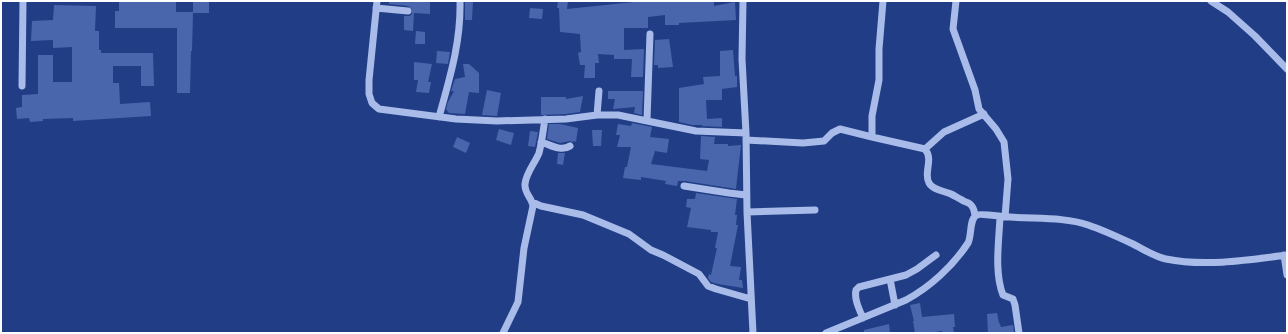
<svg xmlns="http://www.w3.org/2000/svg" width="1288" height="334" font-family="Jost,sans-serif">
<style>
.building{fill:#4966ad}
.lines{fill:none;stroke-linecap:round;stroke-linejoin:round}
.minor{stroke:#a9bce9;stroke-width:7}
</style>
<rect width="100%" height="100%" fill="#203d85"/>
<!-- building -->
<path class="building" d="M119,1H176V12H193V1H209V13H193L192,51H191L190,93H177V28H115V11H119Z
M389,1H430V14L414,13L413,31L404,30V16H410L412,14V9L408,6L389,4Z
M465,1H473L472,20H465Z
M558,1H568L567,9L634,2L714,1V6L735,2L736,20L679,23V25H665V15L648,17V28H624V50L644,49L643,77H631L632,59H614V55L598,54L599,63H595V78H584L585,65H580L578,53L581,52L580,34L560,32L559,8H557Z
M54,5L96,6L95,31H99V50H101V53H153L154,86H141V66H113V83H119L120,104L150,102L151,116L73,121V118L43,119V121L30,122L29,118L17,119L16,108L22,107V95L38,94V55H53V82H72V47L53,48V40L31,41L32,21L53,20Z
M530,8L543,9L542,19L529,18Z
M416,31L425,32V44H415Z
M669,39L673,67L658,68V65H654L655,40Z
M733,50L735,76H737V87L722,89V100H706L707,119L722,118V127L702,126V125H692L679,122V88L704,84L703,77L720,76V51Z
M437,51L450,52L448,64L436,63Z
M414,62L432,64L428,82H431L429,93L416,92L418,80H414Z
M463,64H469L479,73V93L469,92L465,114L449,113L446,109L448,102L454,91H451L455,79L465,77Z
M487,90L501,93L497,116L482,115Z
M608,91H643L642,115L634,113L635,107L613,109L615,99H608Z
M583,96L580,112L566,114L541,115V97H566V99Z
M632,123L652,127L650,137L669,139L667,153L655,151L651,164L707,171L709,160L700,159L701,136L715,137L714,144H728V146L741,145L736,189L685,181H678L677,186L665,184L666,181L641,177V180L623,178L625,167H627L631,147H617L620,135H616L618,124L631,126Z
M549,124H560L578,128L576,142L574,141L573,142L570,141L560,143L547,139Z
M499,129L514,133L511,145L496,140Z
M592,130H602L601,146H593Z
M530,131L538,132L535,147L528,146Z
M457,137L470,143L466,153L453,147Z
M558,153H565L563,165L557,164Z
M696,193L737,199L735,215H737L736,225H738L730,266L741,267L739,280H742L743,288L718,284L711,282L708,278L709,274L711,275L717,248H715L718,232H711V230L687,227L691,208L686,207L687,199H695Z
M920,303L922,317L954,314L955,327H953L954,333H943L942,331L927,333H915L913,321H914L910,305Z
M997,313L999,323L1000,324L1001,327L1013,325L1014,333H988L987,314Z
M889,324L890,333H864V330Z"/>
<g class="lines">
<!-- minor -->
<path class="minor" d="M377,1L369,80V94L372,103L379,109L456,119L497,121L566,119L597,115H618L696,131L746,133
M743,1L742,59L746,133L747,212L753,333
M956,1L953,29L975,90L979,109L996,129L1004,142L1008,179L1005,217
M1211,1L1228,12L1255,36L1287,69
M376,8L408,11
M22,86L23,1
M597,115L599,91
M439,117C450,77 461,42 460,1
M647,120L650,34
M872,137V116L879,80V49L883,1
M746,140L803,143L824,141L832,133L840,129L872,137L925,149C934,160 923,173 929,183C933,190 944,191 951,194C955,196 958,198 962,200C964,202 968,202 970,204C974,207 974,211 975,215
M541,142C551,145 561,152 570,146
M925,149L944,132L984,114
M684,186L729,193L746,195
M532,202L541,206L583,215L629,234L651,250L663,255L699,274L708,286L716,289L751,299
M747,212L815,210
M1000,217C999,241 994,272 1003,295L1013,299L1015,305L1019,333
M1284,255L1287,275
M890,279L895,305
M863,318C859,309 854,299 856,290L859,287L906,275L917,269L936,255
M503,333L518,302L524,248L533,206C532,198 524,193 525,184C526,173 535,163 539,153C542,142 543,131 545,119
M826,333L906,300C930,287 953,266 968,243C972,236 969,218 977,215C980,213 1004,217 1010,217C1035,219 1065,217 1088,225C1103,230 1118,237 1133,244C1143,249 1155,257 1166,259C1204,267 1249,260 1287,255"/>
</g>
<!-- border -->
<rect width="1288" height="334" fill="none" stroke="#ffffff" stroke-width="4"/>
</svg>
